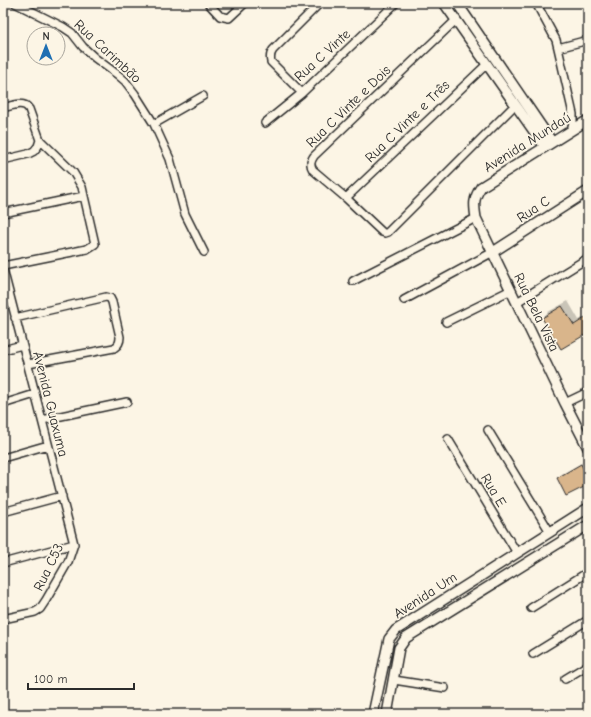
<svg xmlns="http://www.w3.org/2000/svg" width="591" height="717" font-family="'Comic Neue',sans-serif">
<style>
.shadow{fill:#0003}
.building{fill:#d9b58b;stroke:#2b2b2b}
.lines{fill:none;stroke-linecap:round;stroke-linejoin:round}
.minor-casing{stroke:#2b2b2b;stroke-width:10}
.tertiary-casing{stroke:#2b2b2b;stroke-width:12}
.minor{stroke:#fcf5e5;stroke-width:7}
.tertiary{stroke:#fcf5e5;stroke-width:9}
.labels{text-anchor:middle;stroke-width:3.5;stroke-linejoin:round;paint-order:stroke}
.street-label{font-size:14px;fill:#2b2b2b;stroke:#fcf5e5}
</style>
<rect width="100%" height="100%" fill="#fcf5e5"/>
<filter id="ink" filterUnits="userSpaceOnUse"><feTurbulence type="fractalNoise" baseFrequency=".025" numOctaves="2"/><feDisplacementMap in="SourceGraphic" scale="8" xChannelSelector="R" yChannelSelector="G"/><feConvolveMatrix kernelMatrix="1 2 1 2 8 2 1 2 1" color-interpolation-filters="sRGB"/></filter>
<g filter="url(#ink)">
<!-- shadow -->
<path class="shadow" d="M568,301L579,320L588,315V332L543,318L548,312Z
M585,461L588,467V484L558,478L562,474Z"/>
<!-- building -->
<path class="building" d="M562,306L574,325L588,316V333L561,349L542,318Z
M581,464L588,479V485L566,496L557,478Z"/>
<g class="lines">
<!-- minor casing -->
<g class="minor-casing">
<path id="minor" d="M15,3L63,27L72,33L83,47L95,58L118,75L125,81L135,94L154,124L170,159L185,214L204,252
M208,3L220,16L229,18L245,3
M320,3L273,50C270,54 270,58 271,62L302,93L396,3
M536,3L556,40L558,48L573,114V122L571,131
M456,20L314,156C310,162 310,165 313,170L346,198L382,232L385,233L388,232L515,105
M558,48L588,40
M3,108C11,106 24,100 29,109L40,140L38,146L34,151L28,154L3,160
M265,123L302,93
M154,124L203,96
M40,140L73,172L82,187L84,196
M346,198L487,64
M3,213L84,196L95,244L87,249L3,266
M3,269L74,544
M353,281L476,218
M404,300L493,252
M517,302L588,258
M15,318L106,297L110,298L112,302L120,337C120,342 119,345 114,348L28,364
M446,322L511,290
M3,350L22,345
M565,403L588,392
M3,404L35,394
M42,420L127,402
M488,430L550,532
M448,439L517,553
M3,458L48,445
M3,512L62,496
M3,563L74,544
M531,608L588,572
M3,619L35,612L40,609L46,600L68,562L74,544
M533,654L588,620
M565,679L588,665
M394,680L445,688"/>
</g>
<!-- tertiary casing -->
<g class="tertiary-casing">
<path id="tertiary" d="M444,3L545,147
M457,3L552,142
M588,120L481,187C473,199 474,205 476,218L565,403L588,448
M493,252L588,191
M373,714L389,639L396,630L588,508
M387,714L399,648L406,638L588,525"/>
</g>
<!-- minor -->
<use href="#minor" class="minor"/>
<!-- tertiary -->
<use href="#tertiary" class="tertiary"/>
</g>
</g>
<g class="labels">
<!-- street labels -->
<g class="street-label">
<text transform="translate(108 51) rotate(43)" y="5">Rua Carimbão</text>
<text transform="translate(322 55) rotate(-42)" y="5">Rua C Vinte</text>
<text transform="translate(348 106) rotate(-44)" y="5">Rua C Vinte e Dois</text>
<text transform="translate(407 121) rotate(-44)" y="5">Rua C Vinte e Três</text>
<text transform="translate(527 142) rotate(-32)" y="5">Avenida Mundaú</text>
<text transform="translate(533 209) rotate(-33)" y="5">Rua C</text>
<text transform="translate(537 312) rotate(64)" y="5">Rua Bela Vista</text>
<text transform="translate(51 404) rotate(76)" y="5">Avenida Guaxuma</text>
<text transform="translate(494 490) rotate(59)" y="5">Rua E</text>
<text transform="translate(48 567) rotate(-64)" y="5">Rua C53</text>
<text transform="translate(425 595) rotate(-33)" y="5">Avenida Um</text>
</g>
</g>
<!-- margin -->
<rect width="591" height="717" fill="none" stroke="#fcf5e5" stroke-width="16"/>
<rect x="8" y="8" width="575" height="701" fill="none" stroke="#2b2b2b" stroke-width="1.5" filter="url(#ink)"/>
<!-- north arrow -->
<g transform="translate(46 46)"><circle r="19" fill="#fcf5e5" stroke="#a8a49b"/>
<path d="M0-3L7 15L0 10L-7 15Z" fill="#1f6fb2"/>
<text y="-6" font-size="11" font-weight="bold" text-anchor="middle" fill="#2b2b2b">N</text>
</g>
<!-- scale -->
<path d="M28 683v6h106v-6" fill="none" stroke="#2b2b2b" stroke-width="2"/>
<text x="34" y="683" font-size="12" fill="#2b2b2b" stroke="#fcf5e5" stroke-width="3" paint-order="stroke">100 m</text>
</svg>
